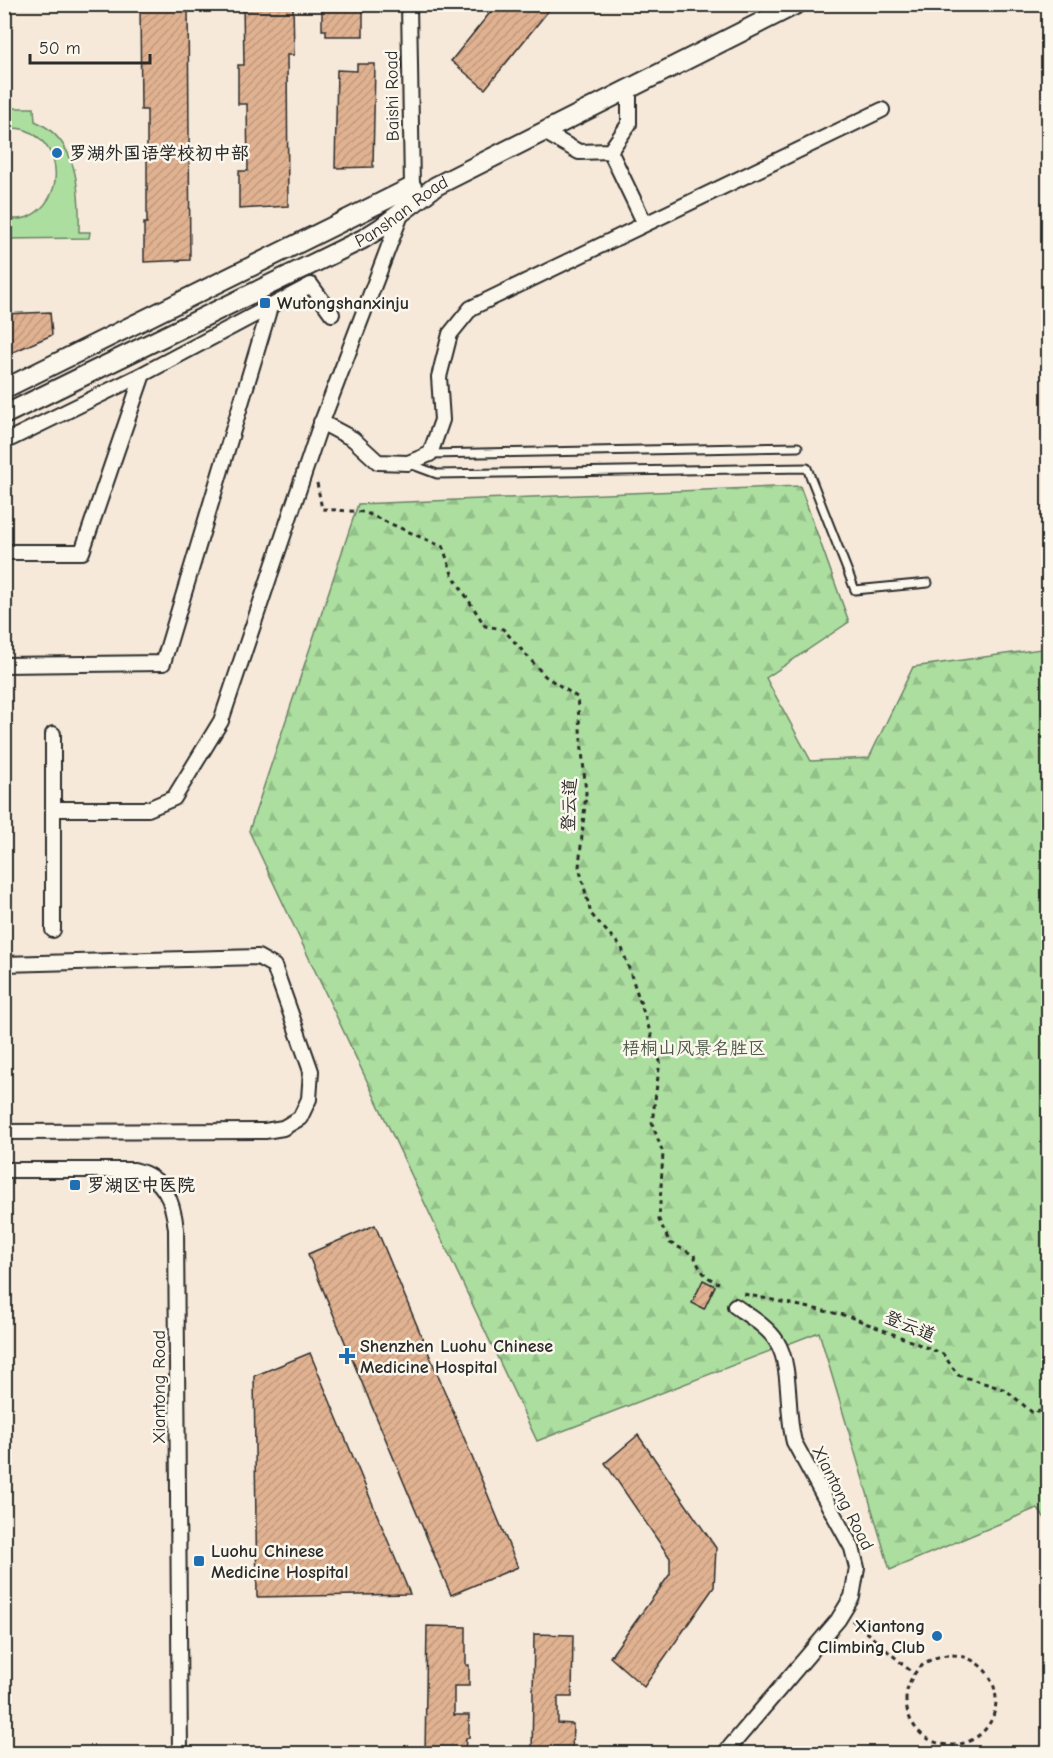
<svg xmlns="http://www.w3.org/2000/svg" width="1053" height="1758" font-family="'Comic Neue','LXGW WenKai TC',sans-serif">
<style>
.green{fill:#abde9f;stroke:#6b8465;stroke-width:1.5}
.forest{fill:url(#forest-firs);stroke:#6b8465;stroke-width:1.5}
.building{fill:url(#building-hatch);stroke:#2b2b2b;stroke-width:1.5}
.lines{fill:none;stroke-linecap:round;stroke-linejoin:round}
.lane-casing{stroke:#2b2b2b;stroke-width:11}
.street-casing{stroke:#2b2b2b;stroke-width:18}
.secondary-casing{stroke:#2b2b2b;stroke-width:22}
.path{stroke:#2b2b2b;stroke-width:3;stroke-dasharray:4.5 4.5;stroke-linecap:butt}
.lane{stroke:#fbf7ec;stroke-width:7}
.street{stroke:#fbf7ec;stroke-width:14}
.secondary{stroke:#fbf7ec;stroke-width:18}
.poi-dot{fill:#1f6fb2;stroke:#fbf7ec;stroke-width:2}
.labels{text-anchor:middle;stroke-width:5;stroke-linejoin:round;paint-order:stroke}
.street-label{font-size:18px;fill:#2b2b2b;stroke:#fbf7ec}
.poi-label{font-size:18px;font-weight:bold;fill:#2b2b2b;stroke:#fbf7ec;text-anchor:start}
.park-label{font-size:18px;fill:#4b5848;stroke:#fbf7ec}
</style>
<defs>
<pattern id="forest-firs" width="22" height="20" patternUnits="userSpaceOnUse" patternTransform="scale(1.5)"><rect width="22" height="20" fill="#abde9f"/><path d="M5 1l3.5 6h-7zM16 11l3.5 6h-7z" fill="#93bf89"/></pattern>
<pattern id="building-hatch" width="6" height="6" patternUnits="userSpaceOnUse" patternTransform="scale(1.5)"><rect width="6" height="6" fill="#e0b291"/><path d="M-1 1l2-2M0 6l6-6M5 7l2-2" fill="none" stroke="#c0997d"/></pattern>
</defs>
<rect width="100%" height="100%" fill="#f6e9da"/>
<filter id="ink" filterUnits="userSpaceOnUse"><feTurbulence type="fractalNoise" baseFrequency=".0167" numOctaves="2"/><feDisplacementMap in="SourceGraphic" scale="12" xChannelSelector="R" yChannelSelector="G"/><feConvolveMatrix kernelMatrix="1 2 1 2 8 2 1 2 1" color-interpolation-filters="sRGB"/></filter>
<g filter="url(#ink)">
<!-- green -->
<path class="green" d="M5,108H34L35,121C78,140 80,190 79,232H90L89,238L5,239V219C12,219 21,220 28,217C65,200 64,148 28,131C20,127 12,128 5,128Z
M4,132H8L10,215H5Z"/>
<!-- forest -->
<path class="forest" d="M800,486L849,622L766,678L811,761L869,758L913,667L1048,648V1522L1037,1508L890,1570L819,1332L537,1441L249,831L358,504Z"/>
<!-- building -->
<path class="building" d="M140,4H188L190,260L144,262V223H147V110H141Z
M243,4H293L294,55H287L288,206L239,209V171H248L247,104H238V65H244Z
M322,4H363V36H326V30H322Z
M497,4H542L549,10L485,89L451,61Z
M357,64H375L373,167L335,168L337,70L357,71Z
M50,312L52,335L4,356V314Z
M375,1225L518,1567L451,1595L308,1254Z
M703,1280L715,1286L704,1309L692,1303Z
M310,1353L410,1594L257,1597L254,1376Z
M638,1435L716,1548L714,1587L644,1687L610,1657L670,1574V1558L605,1463Z
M427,1626L466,1627V1665H469V1686H454V1715H469V1738H466L465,1754H425Z
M534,1634L573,1635L572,1697H558V1723L573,1724L572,1754H532Z"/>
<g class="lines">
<!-- lane casing -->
<g class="lane-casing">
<path id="lane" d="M430,454L798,447
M410,464L437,474L807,468L855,590L928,583"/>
</g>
<!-- street casing -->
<g class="street-casing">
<path id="street" d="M409,4L412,187
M544,132L579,152L610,151L629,124V89
M610,151L645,224
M321,422L353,439L378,462L408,463L430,454L442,420L439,377L450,334L471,308L882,110
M4,442L143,374L311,285L332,314
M4,552H82L143,374
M4,665L163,663L270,307
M53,734V930
M54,809H148L174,798L221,721L318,432L402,212
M4,964L258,957L274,966L311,1071L309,1099L300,1118L283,1128L265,1131L4,1132
M4,1170H134C164,1177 173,1200 176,1229L180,1754
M724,1754L838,1620L852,1597L857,1568L852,1548L794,1442C786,1413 792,1366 777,1342C768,1327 749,1316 735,1306"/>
</g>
<!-- secondary casing -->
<g class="secondary-casing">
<g id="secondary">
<path d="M4,389L412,187"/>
<path id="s1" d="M4,415L363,239L382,227L436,186L797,4"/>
</g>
</g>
<!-- path -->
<path class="path" d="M317,483L322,509L364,512L443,547L452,574L485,626L503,629L545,676L577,697L586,793L579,867L591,914L622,948L660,1061L652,1123L663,1153L659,1220L670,1243L694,1255C699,1269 705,1278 719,1283
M744,1294L848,1316L943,1354L958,1375L1006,1390L1034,1414L1048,1406
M852,1620L914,1674
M906 1700a45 45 0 1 1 90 0a45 45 0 1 1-90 0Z"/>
<!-- lane -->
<use href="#lane" class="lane"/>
<!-- street -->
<use href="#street" class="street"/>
<!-- secondary -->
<use href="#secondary" class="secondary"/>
</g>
</g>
<!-- markers -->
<g class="poi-dot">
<circle cx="57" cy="153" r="6"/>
<rect x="259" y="297" width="12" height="12" rx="3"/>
<rect x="69" y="1179" width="12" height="12" rx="3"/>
<path d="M344 1347h6v6h6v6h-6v6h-6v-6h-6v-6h6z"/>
<rect x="193" y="1555" width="12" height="12" rx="3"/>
<circle cx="937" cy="1636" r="6"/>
</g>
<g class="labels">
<!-- street labels -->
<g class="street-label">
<text transform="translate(392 96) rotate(-91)" y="6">Baishi Road</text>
<text dy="6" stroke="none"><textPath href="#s1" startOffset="447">Panshan Road</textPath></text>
<text transform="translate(569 805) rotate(-88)" y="6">登云道</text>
<text transform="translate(910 1326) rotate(22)" y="6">登云道</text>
<text transform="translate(159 1387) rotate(-90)" y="6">Xiantong Road</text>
<text transform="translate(843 1498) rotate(63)" y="6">Xiantong Road</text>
</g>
<!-- poi labels -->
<g class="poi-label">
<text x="69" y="159">罗湖外国语学校初中部</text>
<text x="277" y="309">Wutongshanxinju</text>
<text x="87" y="1191">罗湖区中医院</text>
<text x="360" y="1352">Shenzhen Luohu Chinese<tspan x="360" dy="21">Medicine Hospital</tspan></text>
<text x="211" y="1557">Luohu Chinese<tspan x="211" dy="21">Medicine Hospital</tspan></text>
<text x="925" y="1632" text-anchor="end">Xiantong<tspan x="925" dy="21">Climbing Club</tspan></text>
</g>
<!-- park labels -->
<g class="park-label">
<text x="694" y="1054">梧桐山风景名胜区</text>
</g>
</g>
<!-- margin -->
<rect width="1053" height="1758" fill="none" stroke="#fbf7ec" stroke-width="24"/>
<rect x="12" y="12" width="1029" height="1734" fill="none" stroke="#2b2b2b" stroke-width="2" filter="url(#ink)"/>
<!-- scale -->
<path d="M30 54v9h120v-9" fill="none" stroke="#2b2b2b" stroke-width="3"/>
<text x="39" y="54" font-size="18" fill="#2b2b2b" stroke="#fbf7ec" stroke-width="4.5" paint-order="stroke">50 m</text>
</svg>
